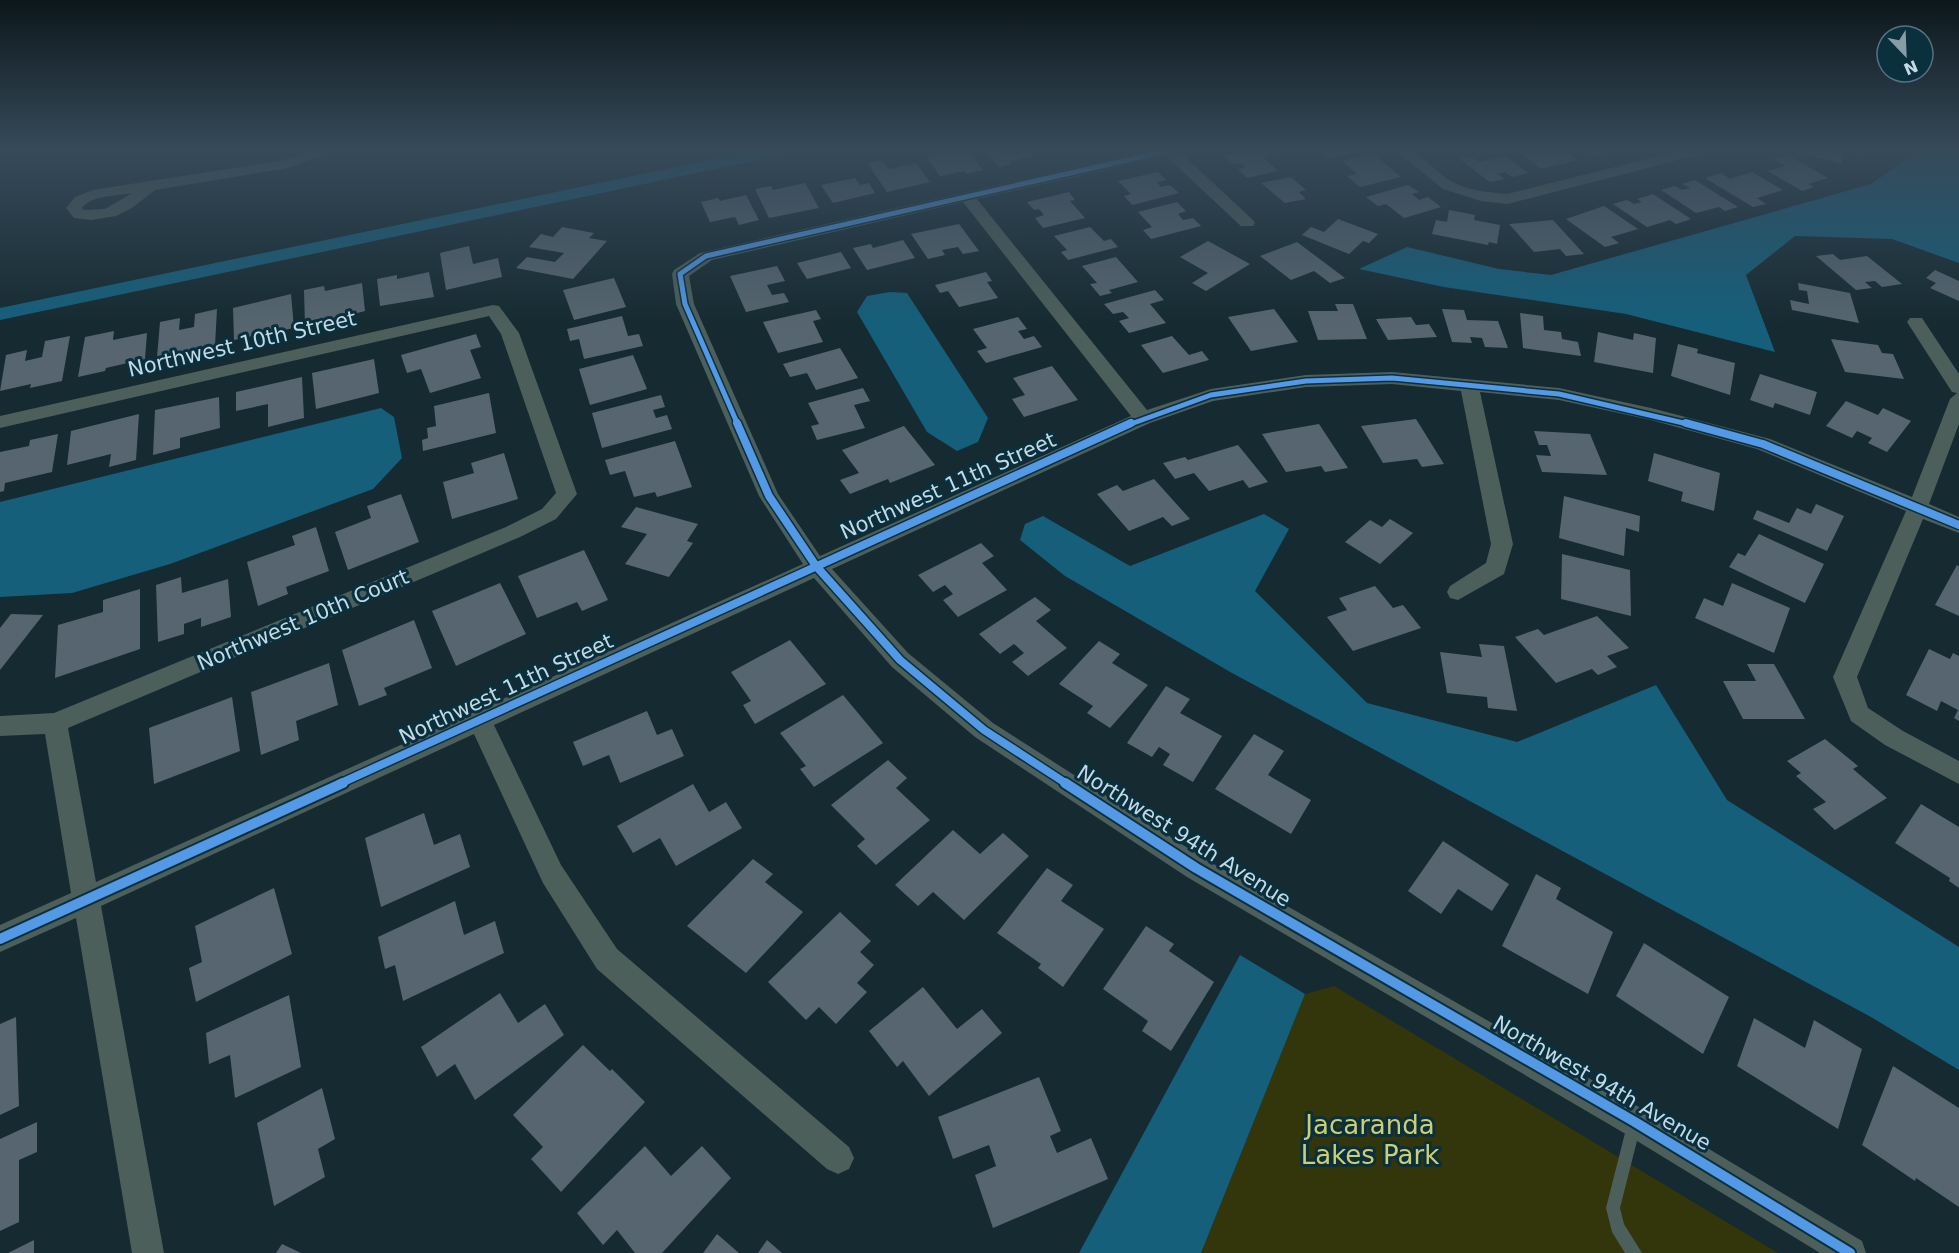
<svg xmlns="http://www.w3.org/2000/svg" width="1959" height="1253" font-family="'DejaVu Sans',sans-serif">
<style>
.green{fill:#33350b}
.water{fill:#155f7b}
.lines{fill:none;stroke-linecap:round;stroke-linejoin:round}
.canal{fill:#155f7b;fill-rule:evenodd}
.building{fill:#56656f}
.lane{fill:#4c5f5b;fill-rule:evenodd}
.street{fill:#4c5f5b;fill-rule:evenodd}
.cycleway-far2-casing{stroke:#0a2f3d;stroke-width:8}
.cycleway-far1-casing{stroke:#0a2f3d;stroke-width:11}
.cycleway-casing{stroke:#0a2f3d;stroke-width:14}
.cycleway-far2{stroke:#5399e6;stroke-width:5}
.cycleway-far1{stroke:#5399e6;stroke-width:8}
.cycleway{stroke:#5399e6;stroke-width:10}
.labels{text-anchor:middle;stroke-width:6;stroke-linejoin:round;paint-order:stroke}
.street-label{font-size:21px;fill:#c3dae6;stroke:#0a2f3d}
.near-park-label{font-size:26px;fill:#cdcd71;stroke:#0a2f3d}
</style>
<rect width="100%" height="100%" fill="#162a31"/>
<!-- green -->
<path class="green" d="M1334,986L1778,1253H1201L1305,994Z"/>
<!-- water -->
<path class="water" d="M1921,149H1959V263L1892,239L1795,236L1746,275L1775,352L1626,314L1444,287L1359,269L1407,247L1499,269L1551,275L1871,184Z
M890,292L907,293L988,418L978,442L957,451L927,432L857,312L867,296Z
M381,408L394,417L402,458L373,489L170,564L72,593L0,597V502Z
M1264,514L1289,529L1255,591L1367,703L1517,742L1656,685L1727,800L1959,947V1070L1871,1017L1232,673L1065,576L1020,540L1025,524L1043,516L1130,566Z
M1240,955L1305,994L1201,1253H1079Z"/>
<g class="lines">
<!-- canal -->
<path class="canal" d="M762,149H794L786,154L0,320V308Z"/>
</g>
<!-- building -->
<path class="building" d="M983,149H1027L1033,156L1009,162L1011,164L999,167Z
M1252,149H1274L1279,153L1263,157L1278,171L1247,178L1238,169L1246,167L1240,163L1232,164L1223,156Z
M1319,149H1360L1361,150L1329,158Z
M1514,149H1561L1577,160L1541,169Z
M1583,149H1609L1612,151L1593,156Z
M1793,149H1864L1863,154L1845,150L1841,164L1792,151Z
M968,150L983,170L966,174L964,171L940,176L926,156Z
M1373,154L1401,177L1360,187L1347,176L1357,174L1342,161Z
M1788,155L1828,178L1808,184L1814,187L1802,191L1768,171L1785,166L1774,159Z
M1470,156L1479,162L1505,156L1528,173L1512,177L1505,172L1498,174L1504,179L1490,182L1458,158Z
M882,160L889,169L916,163L930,182L887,192L867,163Z
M1158,172L1166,180L1157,182L1161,187L1170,185L1179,193L1132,205L1124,196L1131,194L1118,181Z
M1752,172L1783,190L1757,198L1766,204L1753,207L1705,178L1721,173L1730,179Z
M1291,177L1306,190L1299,192L1306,199L1285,203L1261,183Z
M855,178L860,185L869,183L875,193L833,203L821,185Z
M1695,180L1738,207L1725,211L1719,207L1696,213L1661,190L1675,186L1682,190L1690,188L1682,184Z
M805,183L819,208L769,218L755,189L771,186L773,190Z
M1408,185L1419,192L1412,194L1419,200L1428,197L1441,207L1404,218L1386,204L1378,206L1366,197Z
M1069,192L1075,200L1070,201L1085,218L1043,228L1035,218L1044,215L1039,209L1034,210L1027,202Z
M1653,194L1691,219L1676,224L1670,220L1647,227L1613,204L1627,200L1634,204L1642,202L1637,199Z
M746,195L759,220L739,225L735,217L710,222L701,202L718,198L720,201Z
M1177,202L1186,211L1178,214L1183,220L1193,218L1201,226L1151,239L1143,230L1152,227L1138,212Z
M1604,206L1638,229L1611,237L1619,243L1605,247L1566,219Z
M1449,210L1475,215L1474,220L1500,225L1497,244L1489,242L1488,245L1432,234L1436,220L1447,222Z
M1338,219L1378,234L1369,243L1363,241L1349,254L1302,235L1311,227L1324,232Z
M1553,220L1584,254L1566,256L1560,249L1534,252L1509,224Z
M959,224L979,251L963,254L958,247L942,250L945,255L928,259L911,234Z
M562,227L594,233L589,238L607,241L573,279L516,268L527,257L555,262L564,253L529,247L541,234L553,237Z
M1090,227L1104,241L1111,239L1118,247L1068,260L1061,252L1067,250L1054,236Z
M903,240L915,258L867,270L853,248L871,244L873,248Z
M1208,241L1250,264L1206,291L1192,283L1208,273L1180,257Z
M1297,242L1345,278L1330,283L1314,271L1291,280L1260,256Z
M469,246L473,264L498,258L502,277L446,290L440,253Z
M841,252L851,268L807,279L797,263Z
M1833,254L1840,260L1867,256L1902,284L1882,287L1875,281L1865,282L1872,288L1856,290L1816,256Z
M1116,257L1138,282L1109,290L1112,293L1100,296L1090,284L1097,283L1082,266Z
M777,266L785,281L767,285L772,295L784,293L789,302L746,312L730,276Z
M1935,270L1959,281V301L1930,288L1936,283L1926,278Z
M429,272L434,297L380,306L377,279L397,275V279Z
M986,272L992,281L987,282L998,298L959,307L948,291L940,293L935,285Z
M614,278L626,307L574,320L563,290Z
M362,283L365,311L305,327L304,290L324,286L325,291Z
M1798,283L1850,293L1859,323L1792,310L1790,300L1809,304L1807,291L1799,290Z
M1155,290L1164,300L1150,304L1166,323L1129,333L1119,321L1129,318L1123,312L1113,314L1104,304Z
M291,294L294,328L234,340L233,308Z
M1335,304H1353L1367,339L1318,340L1308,311H1338Z
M217,309L215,346L157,357L160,322L180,318L179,330L194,327L195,314Z
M1274,309L1298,342L1251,351L1228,317Z
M1442,309L1464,310L1467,320L1498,321L1508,348L1485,347L1482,338L1470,337L1472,343L1452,342Z
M816,310L821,319L813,321L823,342L778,353L763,322Z
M1520,313L1543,316L1544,330L1561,332L1562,339L1578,342L1581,356L1523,348Z
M622,316L628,336L639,334L643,346L584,359L579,339L570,341L567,329Z
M1018,317L1027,329L1018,331L1024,339L1034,336L1042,347L986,363L977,351L987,348L973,329Z
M1411,317L1416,325L1429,324L1437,337L1388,340L1376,319Z
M114,331L113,340L147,333L145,359L106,368L105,371L78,377L85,337Z
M1598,332L1633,340L1634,333L1656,338L1653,373L1594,362Z
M476,334L481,347L470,350L481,378L430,393L421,369L407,373L401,355Z
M70,336L62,381L30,388L31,384L0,391L6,355L27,350L25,361L42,357L45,341Z
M1172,336L1189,355L1202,351L1209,360L1163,373L1141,345Z
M1831,339L1878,345L1882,353L1893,354L1904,379L1845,372Z
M1678,344L1698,349L1697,353L1735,363L1730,395L1671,376Z
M840,348L858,378L816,390L807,373L790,377L783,364Z
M633,355L647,389L590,405L579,369Z
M374,359L379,393L316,409L312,373Z
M1052,366L1078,400L1024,417L1012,399L1025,395L1013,378Z
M1760,374L1817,392L1810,415L1775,403L1773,408L1750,400Z
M302,377L304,418L268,427V404L236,411V392Z
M863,388L870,401L854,405L865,428L817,440L811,426L819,424L808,403Z
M489,393L496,433L423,451L422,440L428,438L427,428L436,426L434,406Z
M661,395L665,407L653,410L656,418L667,415L672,429L602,448L592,413Z
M219,397L220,428L180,438V448L153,455L155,410Z
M1846,401L1878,415L1883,408L1911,421L1887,452L1868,443L1872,438L1857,431L1852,438L1826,426Z
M139,414L136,460L109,467L111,454L67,465L71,431Z
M1416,419L1444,464L1422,467L1417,459L1383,463L1361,426Z
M1319,424L1348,468L1325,472L1321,466L1286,472L1262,434Z
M904,426L935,465L890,483L888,479L850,494L840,480L859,473L842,450Z
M1534,431L1590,434L1607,475L1542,472L1536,455L1551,456L1547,445H1539Z
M58,434L52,472L5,483L4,491L0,492V452L29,446L30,440Z
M675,441L692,487L657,497L655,492L634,497L625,471L610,475L605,460Z
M1238,445L1268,482L1249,488L1243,480L1209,491L1194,473L1175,479L1163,463L1185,457L1188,460Z
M504,453L518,499L452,519L443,482L474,473L471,463Z
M1654,453L1720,473L1714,511L1681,501L1683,492L1648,481Z
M1154,479L1190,519L1172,526L1163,517L1129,531L1097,494L1117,485L1123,491Z
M401,494L419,542L348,570L335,532L371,518L367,506Z
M1564,496L1640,516L1639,532L1626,528L1624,556L1559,538Z
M1816,504L1844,516L1827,551L1753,519L1757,510L1789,523L1797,508L1811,514Z
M636,507L698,524L687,541L693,543L669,577L625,564L647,534L621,527Z
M1390,519L1413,533L1380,564L1345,542L1370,520L1382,527Z
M316,527L329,571L286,587L288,594L258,606L247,562L295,545L292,536Z
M1759,534L1824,564L1805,603L1729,567L1738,553L1745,556Z
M981,543L994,556L982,563L1007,590L958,617L943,600L953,594L945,585L933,592L918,575Z
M584,550L608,600L582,611L577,602L537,618L518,576Z
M1562,554L1630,570L1631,616L1561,599Z
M1957,565L1959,566V616L1935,605Z
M181,577L182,593L228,579L231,617L201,627V618L184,624V634L158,642L156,585Z
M500,583L526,634L456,666L432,611Z
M1732,583L1790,608L1774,653L1695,618L1704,598L1723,606Z
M1375,586L1393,608L1403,605L1421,628L1353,651L1327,617L1347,610L1339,598Z
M140,589V649L55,678L58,625L103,612V600Z
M1035,597L1051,610L1036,621L1067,648L1028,676L1012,662L1024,653L1014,644L1000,654L979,634Z
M11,614L43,615L0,670V628Z
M1597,616L1629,648L1607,656L1617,667L1598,675L1592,669L1556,683L1515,637L1538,629L1544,635Z
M414,620L432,668L384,688L387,695L359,706L342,650Z
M790,640L826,684L755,724L743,705L751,701L731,672Z
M1099,641L1120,654L1112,663L1148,685L1110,728L1087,713L1093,706L1059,684Z
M1479,644L1504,646L1517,711L1488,708L1487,697L1447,693L1440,652L1482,657Z
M1929,649L1950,659L1953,653L1959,656V721L1954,718L1958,710L1941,701L1937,711L1906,695Z
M329,663L338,705L296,721L299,740L261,755L251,692Z
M1747,664H1774L1805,719H1743L1723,681H1756Z
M1166,686L1190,699L1180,713L1222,736L1193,782L1163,765L1170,754L1159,747L1152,757L1127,743Z
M843,695L883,743L814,787L800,769L806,766L780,733Z
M232,697L240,751L154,784L149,728Z
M647,711L657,735L672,729L684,756L620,783L609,755L583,766L573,742Z
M1254,734L1284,751L1268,775L1311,800L1291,834L1215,789Z
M1825,739L1858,766L1853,769L1887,798L1835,830L1813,809L1826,802L1796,776L1801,773L1787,761Z
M888,760L907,778L896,788L930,820L876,865L857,846L865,839L831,805Z
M693,784L709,812L726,802L742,828L676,866L660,838L633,853L617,826Z
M1921,804L1959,827V888L1949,881L1950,878L1895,843Z
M424,813L434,845L460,834L470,867L381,907L365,838Z
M953,830L980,854L1003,833L1029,856L964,920L933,892L918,906L895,885Z
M1443,841L1509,884L1492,911L1458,889L1441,914L1408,891Z
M753,859L773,874L765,882L803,912L746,973L687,926Z
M1047,868L1073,885L1061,901L1104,929L1063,987L1038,968L1041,964L997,933Z
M1536,874L1561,888L1556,899L1613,932L1588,994L1502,946Z
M274,888L292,954L196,1002L189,968L202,962L195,926Z
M455,901L464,935L495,921L504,953L403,1001L395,965L385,969L378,937Z
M840,912L871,941L860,952L874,965L857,983L867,992L836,1024L819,1007L806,1020L768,982Z
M1146,926L1174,944L1169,951L1214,982L1171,1051L1142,1031L1148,1021L1103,989Z
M1644,943L1729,997L1703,1054L1616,996Z
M923,987L957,1029L982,1009L1002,1033L929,1096L903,1061L897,1067L869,1031Z
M500,993L518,1023L545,1004L564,1035L475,1100L455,1064L437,1077L421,1047Z
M289,995L301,1067L235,1098L230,1055L209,1064L206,1033Z
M16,1017L19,1106L0,1115V1024Z
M1754,1018L1805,1048L1814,1020L1862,1049L1838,1129L1737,1066Z
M583,1045L610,1071L612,1069L645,1102L561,1192L531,1159L543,1147L513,1115Z
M1893,1066L1959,1108V1207L1916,1178L1915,1181L1862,1145Z
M1039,1077L1061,1131L1050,1136L1057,1153L1091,1138L1108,1179L993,1228L975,1175L996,1166L989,1145L953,1159L938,1117Z
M322,1088L335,1139L318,1149L325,1177L274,1206L257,1123Z
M37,1122V1152L19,1160V1222L0,1231V1139Z
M645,1146L671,1176L702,1146L731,1178L662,1253H635L617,1230L603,1245L577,1213Z
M717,1234L739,1253H703Z
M34,1240V1253H8Z
M767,1240L782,1253H758Z
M282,1244L301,1253H276Z"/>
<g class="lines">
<!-- lane -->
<path class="lane" d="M1634,1118L1639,1120L1641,1125L1620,1208L1624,1224L1642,1253H1625L1612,1232L1606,1208L1627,1125L1629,1120Z"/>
<!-- street -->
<path class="street" d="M313,149H334L332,152L288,168L155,190L132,208L116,216L91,220L74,218L66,208L75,197L93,190L285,160ZM132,193L105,209L84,210L82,208C92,195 117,196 132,193Z
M1156,149H1183L1180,152L1253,220L1255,223L1253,226H1241L1166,156L977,199L1147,410L1211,389L1306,375L1392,372L1559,388L1651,408L1770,439L1912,497L1950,399L1957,393L1952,392L1907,322L1910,318H1922L1959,374V424L1929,504L1959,517V533L1923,519L1857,677L1868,708L1903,731L1959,761V784L1885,745L1851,721L1833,677L1906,511L1757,449L1651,420L1559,400L1480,392L1513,544L1504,574L1458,600L1450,598L1447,592L1450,586L1486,563L1491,544L1461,391L1392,384L1306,387L1213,401L1150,423L832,569L908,653L993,723L1205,859L1646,1111L1862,1241L1866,1253H1820L1624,1133L1187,877L975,737L892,667L814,578L494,725L561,865L617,949L849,1147L854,1158L849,1169L838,1174L827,1169L597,969L543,883L474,734L101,906L164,1253H132L76,918L0,952V925L71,893L45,734L0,736V716L54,713L506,527L542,509L556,493L501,334L489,316L0,428V416L493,305L499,306L519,333L577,494L556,519L520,537L68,728L96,882L803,564L759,496L676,304L672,274L674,270L700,253ZM963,202L1131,416L820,556L778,494L694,304L689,276L712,260Z
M1394,149C1423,149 1429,169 1453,182C1468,191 1490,192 1507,194L1687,149H1712L1710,152L1507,204L1481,201L1443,189Z"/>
<!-- cycleway-far2 casing -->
<g class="cycleway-far2-casing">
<path id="cycleway-far2" d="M738,425L685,304L680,274L706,256L1176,149
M1128,425L1211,395L1306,381L1392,378L1559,394L1692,425"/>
</g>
<!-- cycleway-far1 casing -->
<g class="cycleway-far1-casing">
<path id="cycleway-far1" d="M737,423L769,496L816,566L900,660L984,730L1067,784
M1686,423L1763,444L1959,525
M339,784L1131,423"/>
</g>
<!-- cycleway casing -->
<g class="cycleway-casing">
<path id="cycleway" d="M1065,783L1196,868L1635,1122L1850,1253
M0,939L343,783"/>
</g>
<!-- cycleway-far2 -->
<use href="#cycleway-far2" class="cycleway-far2"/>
<!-- cycleway-far1 -->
<use href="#cycleway-far1" class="cycleway-far1"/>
<!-- cycleway -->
<use href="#cycleway" class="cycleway"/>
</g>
<!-- sky -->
<linearGradient id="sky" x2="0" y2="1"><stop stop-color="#0c171b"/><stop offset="0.46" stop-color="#364a5a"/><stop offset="1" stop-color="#364a5a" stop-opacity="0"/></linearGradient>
<rect width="1959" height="325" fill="url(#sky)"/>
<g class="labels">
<!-- street labels -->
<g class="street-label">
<text transform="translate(242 344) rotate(-13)" y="7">Northwest 10th Street</text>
<text transform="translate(948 486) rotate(-24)" y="7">Northwest 11th Street</text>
<text transform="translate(303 620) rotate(-23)" y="7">Northwest 10th Court</text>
<text transform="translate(506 689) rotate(-25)" y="7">Northwest 11th Street</text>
<text transform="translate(1184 836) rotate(32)" y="7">Northwest 94th Avenue</text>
<text transform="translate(1602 1083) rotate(30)" y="7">Northwest 94th Avenue</text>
</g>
<!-- near-park labels -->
<g class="near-park-label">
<text x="1370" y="1134">Jacaranda<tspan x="1370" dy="30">Lakes Park</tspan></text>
</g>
</g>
<!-- north arrow -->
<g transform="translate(1905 54) rotate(157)"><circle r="28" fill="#0a2f3d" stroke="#547381" stroke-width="1.5"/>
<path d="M0-4.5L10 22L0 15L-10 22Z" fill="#869ca7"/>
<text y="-9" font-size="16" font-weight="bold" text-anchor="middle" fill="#c3dae6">N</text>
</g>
</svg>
